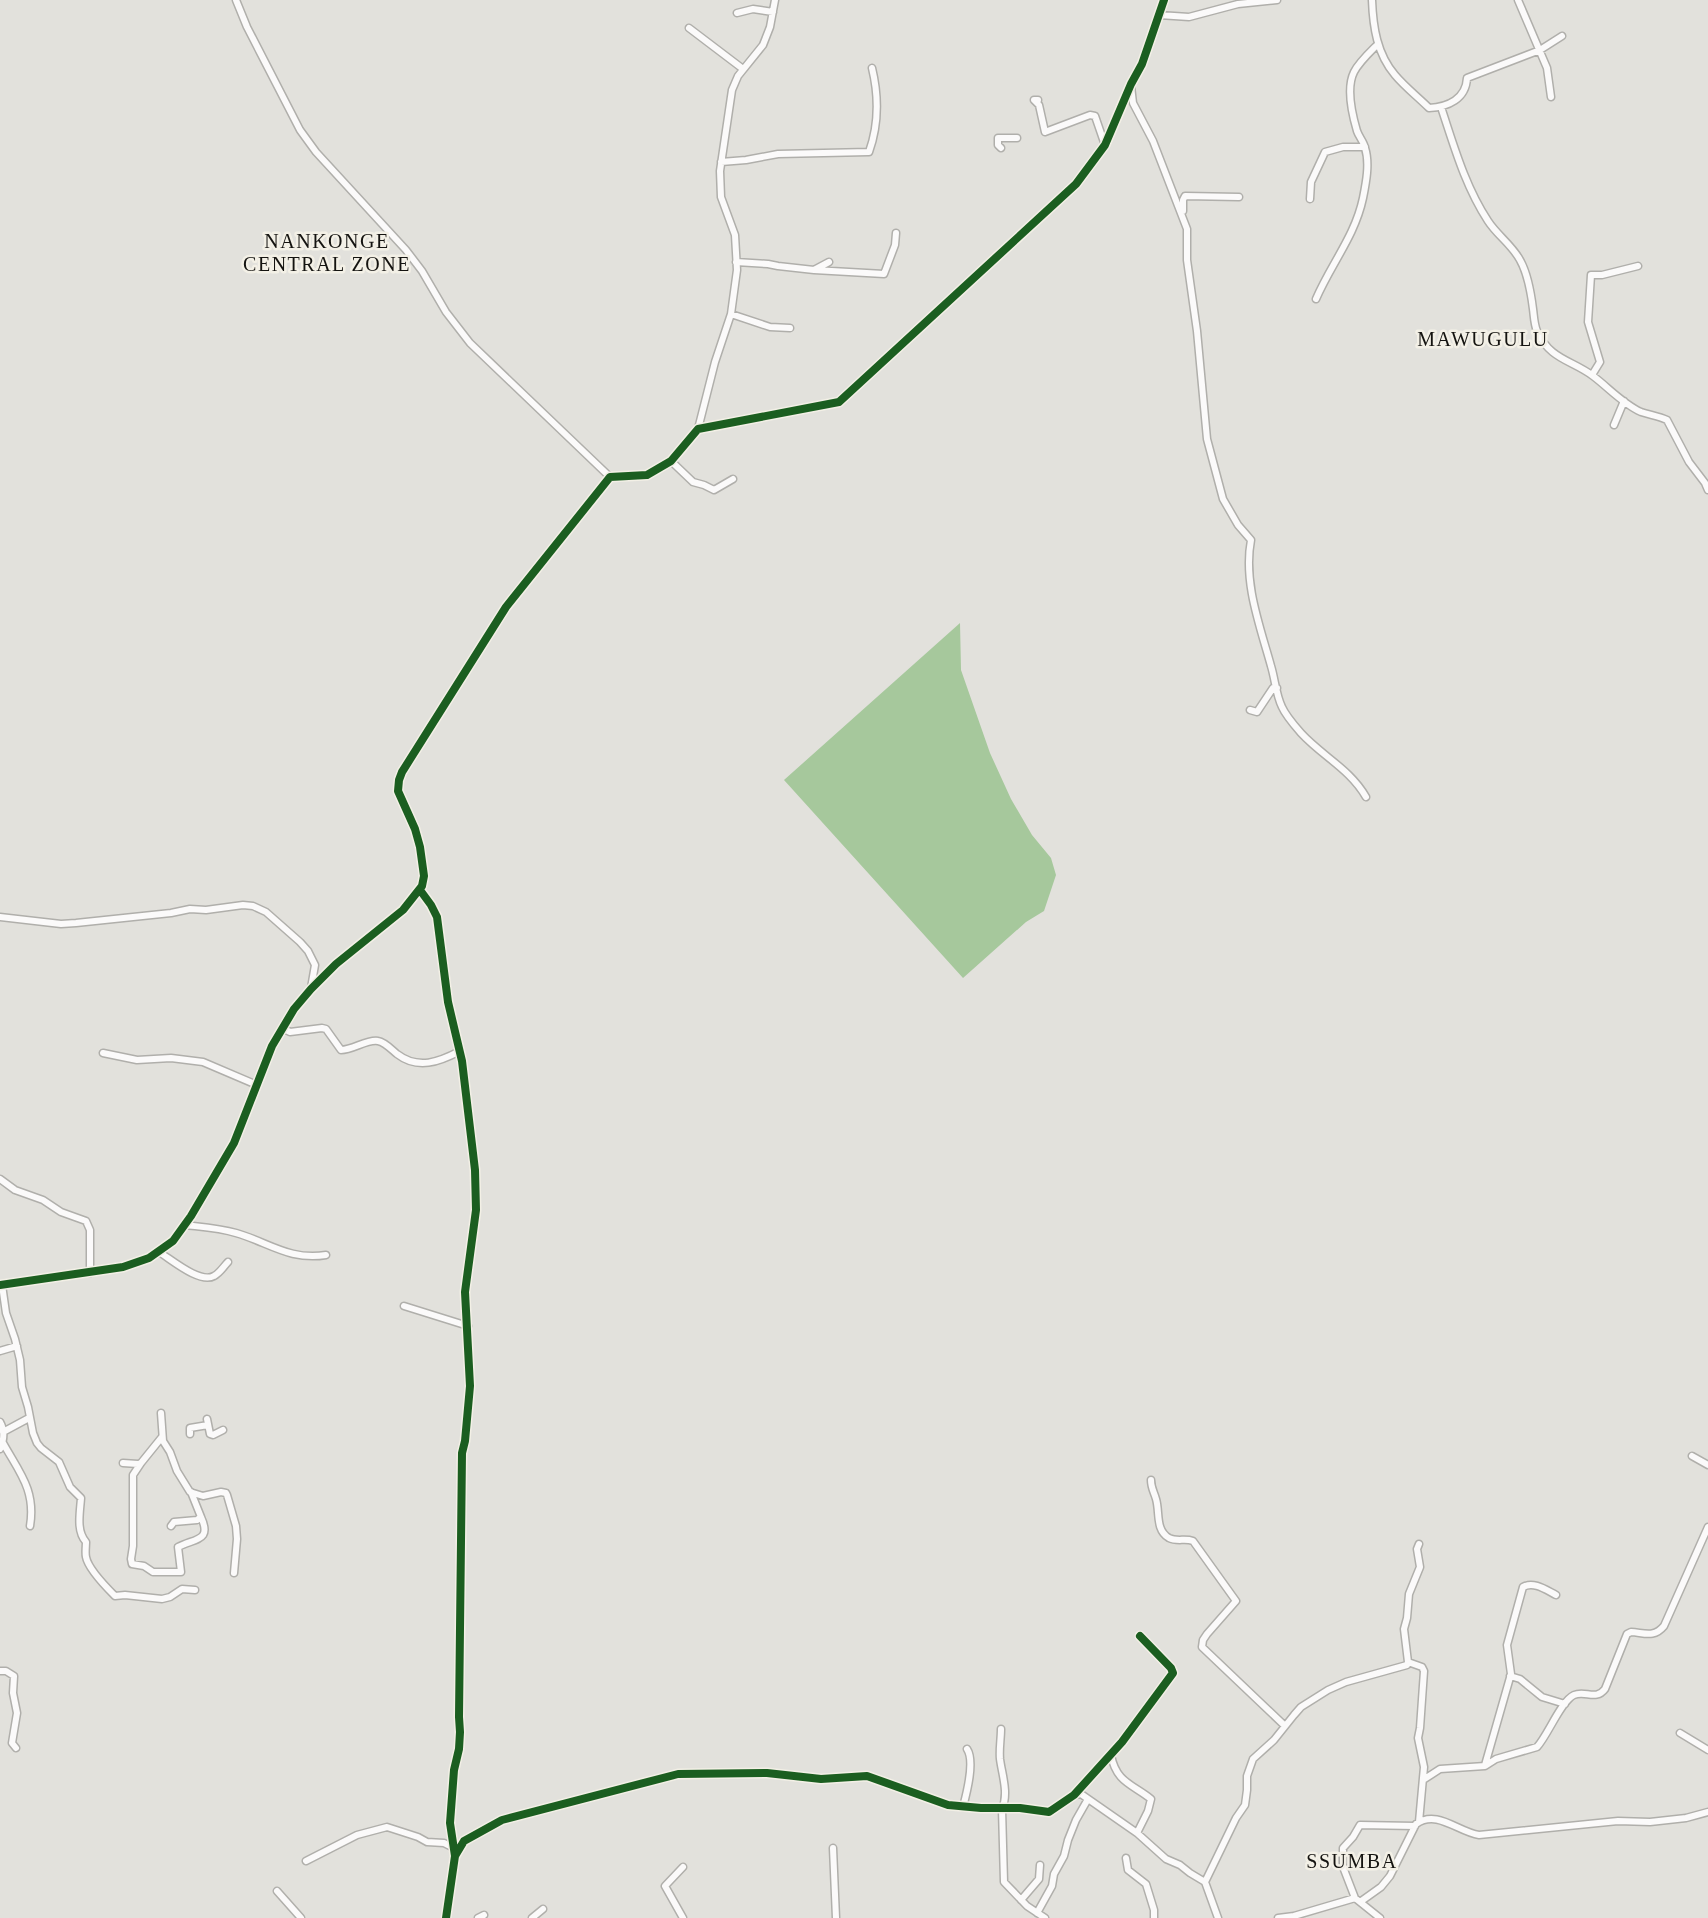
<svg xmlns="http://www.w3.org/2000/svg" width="1708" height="1918" font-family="Georgia,serif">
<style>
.forest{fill:#a6c89c}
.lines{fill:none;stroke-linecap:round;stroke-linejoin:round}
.minor-casing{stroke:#b0afab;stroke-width:9}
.minor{stroke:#fbfafa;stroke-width:6}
.cycleway-casing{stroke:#f3f0e6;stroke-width:11}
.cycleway{stroke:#1b5e20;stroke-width:8}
.labels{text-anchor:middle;stroke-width:5;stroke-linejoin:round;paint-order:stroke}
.quarter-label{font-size:20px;letter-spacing:1.5px;fill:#141310;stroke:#f3f0e6}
</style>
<rect width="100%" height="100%" fill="#e2e1dc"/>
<!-- forest -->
<path class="forest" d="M960,623L961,670L990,753L1011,799L1032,835L1051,858L1056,875L1044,911L1026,922L963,978L784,780Z"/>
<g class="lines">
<!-- minor casing -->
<g class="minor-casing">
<path id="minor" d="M236,0L247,27L300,130L316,152L406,250L422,271L446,312L470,343L610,477
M1372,0C1373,27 1377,54 1395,75C1405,87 1418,97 1429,108C1448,107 1466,99 1467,78L1540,50L1562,36
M1518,0L1547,68L1551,97
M737,13L753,9L773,12
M1159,15L1189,17L1238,4L1277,0
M689,28L743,69
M1131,86L1133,103L1153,141L1187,229V260L1197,331L1207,439L1223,499L1238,525L1251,540C1243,582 1260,626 1271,666C1275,679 1276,695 1282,707C1286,716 1294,725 1301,733C1322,756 1350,769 1366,797
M1038,100H1034L1039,105L1045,132L1090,115L1095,116L1105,145
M1441,107C1454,146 1465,186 1488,221C1497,235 1512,245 1520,260C1528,274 1531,293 1533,309C1534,316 1534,324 1537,331C1550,360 1572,360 1593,376C1609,388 1623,404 1641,412C1650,415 1659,416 1667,420L1689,462L1705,483L1708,490
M1001,148L998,145V138H1017
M721,162L746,160L778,154L869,152C879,124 879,97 872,68
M1310,199L1311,182L1325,152L1343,147H1365
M1183,211V200L1185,196L1239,197
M736,262L768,264L778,266L814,270L829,262
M814,270L884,274L895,245L896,233
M1316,299C1331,264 1355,236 1363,198C1366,183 1370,163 1365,148C1364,142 1359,137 1357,131C1352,114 1346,88 1354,72C1359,62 1370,52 1378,44
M731,314L770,327L790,328
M1592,375L1600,362L1588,322L1591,275H1602L1638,266
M1614,425L1624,401
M698,429L715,362L731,314L737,270L735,235L721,197L720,171L732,90L738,76L763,45L770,27L775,0
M671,461L693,482L704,485L714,490L733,479
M1250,710L1257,712L1273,688H1277
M420,890L431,905L437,917L448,1002L462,1061L475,1170L476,1210L465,1292L470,1386L465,1441L462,1453L459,1717L460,1732L459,1749L454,1770L450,1823L455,1856
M0,917L61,924L76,923L171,913L190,909L206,910L243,905L253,906L266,912L300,942L308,951L315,965L311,988
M282,1028L290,1032L322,1028L326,1029L341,1050C353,1050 367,1039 378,1041C385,1042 392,1050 397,1054C418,1070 439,1062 460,1051
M103,1053L137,1060L171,1058L203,1062L257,1085
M0,1179L15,1190L43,1200L61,1212L86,1221L90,1230V1273
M185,1225C202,1227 219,1228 236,1233C268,1242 290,1261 326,1255
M159,1252C172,1260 200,1284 214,1276C220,1273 224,1266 228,1262
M0,1285L123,1267L149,1258L173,1241L191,1216L234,1143L272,1046L294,1009L311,989L336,964L403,910L422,886L424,876L420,847L415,829L398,791L399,780L402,772L506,607L610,477L647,475L671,461L698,429L839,402L1076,184L1105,145L1131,84L1142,64L1164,0
M2,1285L6,1313L15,1339L20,1360L22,1387L28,1407L33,1433L37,1443L41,1448L59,1462L70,1487L81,1498C80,1513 76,1531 86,1542C86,1546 85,1553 86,1557C88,1568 107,1588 115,1596L125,1595L162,1599L170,1597L182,1589L195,1590
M404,1306L468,1326
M0,1351L17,1346
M161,1413L163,1441L170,1452L177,1471L190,1492L203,1496L221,1492L226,1493L227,1495L236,1526L237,1539L234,1573
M207,1419L210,1434L213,1435L223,1430
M0,1422C5,1431 4,1440 0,1449
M3,1432L29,1418
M190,1434V1428L208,1425
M3,1443C19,1472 36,1490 30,1526
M1692,1456L1708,1465
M123,1463L138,1464L141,1463L162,1437
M141,1463L133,1475V1546L131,1559L132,1564L144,1566L153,1572H181L178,1547C196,1538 212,1541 201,1517
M1151,1480C1151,1488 1154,1492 1156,1499C1160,1512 1155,1530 1169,1538C1177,1542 1185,1538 1193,1541L1236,1601L1207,1634L1203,1640L1202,1647L1285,1726
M171,1526L174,1522L197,1520L201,1517L191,1492
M1408,1662L1422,1667L1424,1671L1420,1728L1418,1738L1424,1767L1419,1822
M0,1671H6L14,1676L13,1693L17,1713L12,1743L16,1748
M1510,1676L1520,1679L1542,1697L1565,1704
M1001,1729C1001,1739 999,1749 1000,1759C1002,1775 1009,1793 1002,1809L1004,1882L1027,1906L1045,1918
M1680,1733L1708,1750
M1111,1755C1116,1782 1132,1784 1151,1799L1148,1811L1137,1833
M1485,1765L1511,1674L1507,1645L1523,1587C1534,1581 1546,1590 1556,1595
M1423,1780L1440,1769L1485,1766L1496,1759L1537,1747C1548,1735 1561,1701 1574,1695C1585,1690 1596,1701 1605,1689L1627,1634L1631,1632C1645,1633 1654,1638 1664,1626L1708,1527
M1075,1795L1081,1794L1137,1833L1166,1859L1180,1865L1190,1873L1205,1882
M963,1807C967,1792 975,1761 967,1749
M833,1848L836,1918
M1126,1858L1128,1870L1146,1884L1154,1910V1918
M306,1861L357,1835L387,1827L418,1837L427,1842L444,1843L454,1848
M277,1891L301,1918
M1021,1900L1039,1879L1040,1865
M1360,1902L1381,1887L1390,1876L1416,1824C1437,1809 1458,1832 1479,1835L1618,1821L1650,1822L1686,1818L1708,1812
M1037,1913L1052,1886L1054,1874L1064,1856L1068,1840L1076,1820L1088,1799
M446,1918L455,1856L464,1841L502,1820L678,1774L767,1773L821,1779L867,1776L948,1805L981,1808H1020L1049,1812L1074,1795L1122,1742L1173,1673L1171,1668L1140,1636
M478,1918L484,1915
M532,1918L543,1909
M683,1918L665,1886L683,1867
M1218,1918L1205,1882L1236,1818L1245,1805L1247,1790V1776L1253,1759L1274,1740L1294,1715L1301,1707L1328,1690L1346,1682L1407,1665L1408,1662L1404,1629L1407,1618L1409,1594L1420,1567L1417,1549L1419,1544
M1278,1918L1294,1916L1355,1898
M1380,1918L1355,1898L1343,1867V1848L1353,1837L1360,1825L1415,1826"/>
</g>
<!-- minor -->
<use href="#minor" class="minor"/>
<!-- cycleway casing -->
<g class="cycleway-casing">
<path id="cycleway" d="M420,890L431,905L437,917L448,1002L462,1061L475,1170L476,1210L465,1292L470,1386L465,1441L462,1453L459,1717L460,1732L459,1749L454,1770L450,1823L455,1856
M0,1285L123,1267L149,1258L173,1241L191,1216L234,1143L272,1046L294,1009L311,989L336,964L403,910L422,886L424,876L420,847L415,829L398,791L399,780L402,772L506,607L610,477L647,475L671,461L698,429L839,402L1076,184L1105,145L1131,84L1142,64L1164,0
M446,1918L455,1856L464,1841L502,1820L678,1774L767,1773L821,1779L867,1776L948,1805L981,1808H1020L1049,1812L1074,1795L1122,1742L1173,1673L1171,1668L1140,1636"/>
</g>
<!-- cycleway -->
<use href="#cycleway" class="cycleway"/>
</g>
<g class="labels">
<!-- quarter labels -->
<g class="quarter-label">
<text x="327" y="248">NANKONGE<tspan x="327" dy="23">CENTRAL ZONE</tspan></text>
<text x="1483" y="346">MAWUGULU</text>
<text x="1352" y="1868">SSUMBA</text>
</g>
</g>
</svg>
